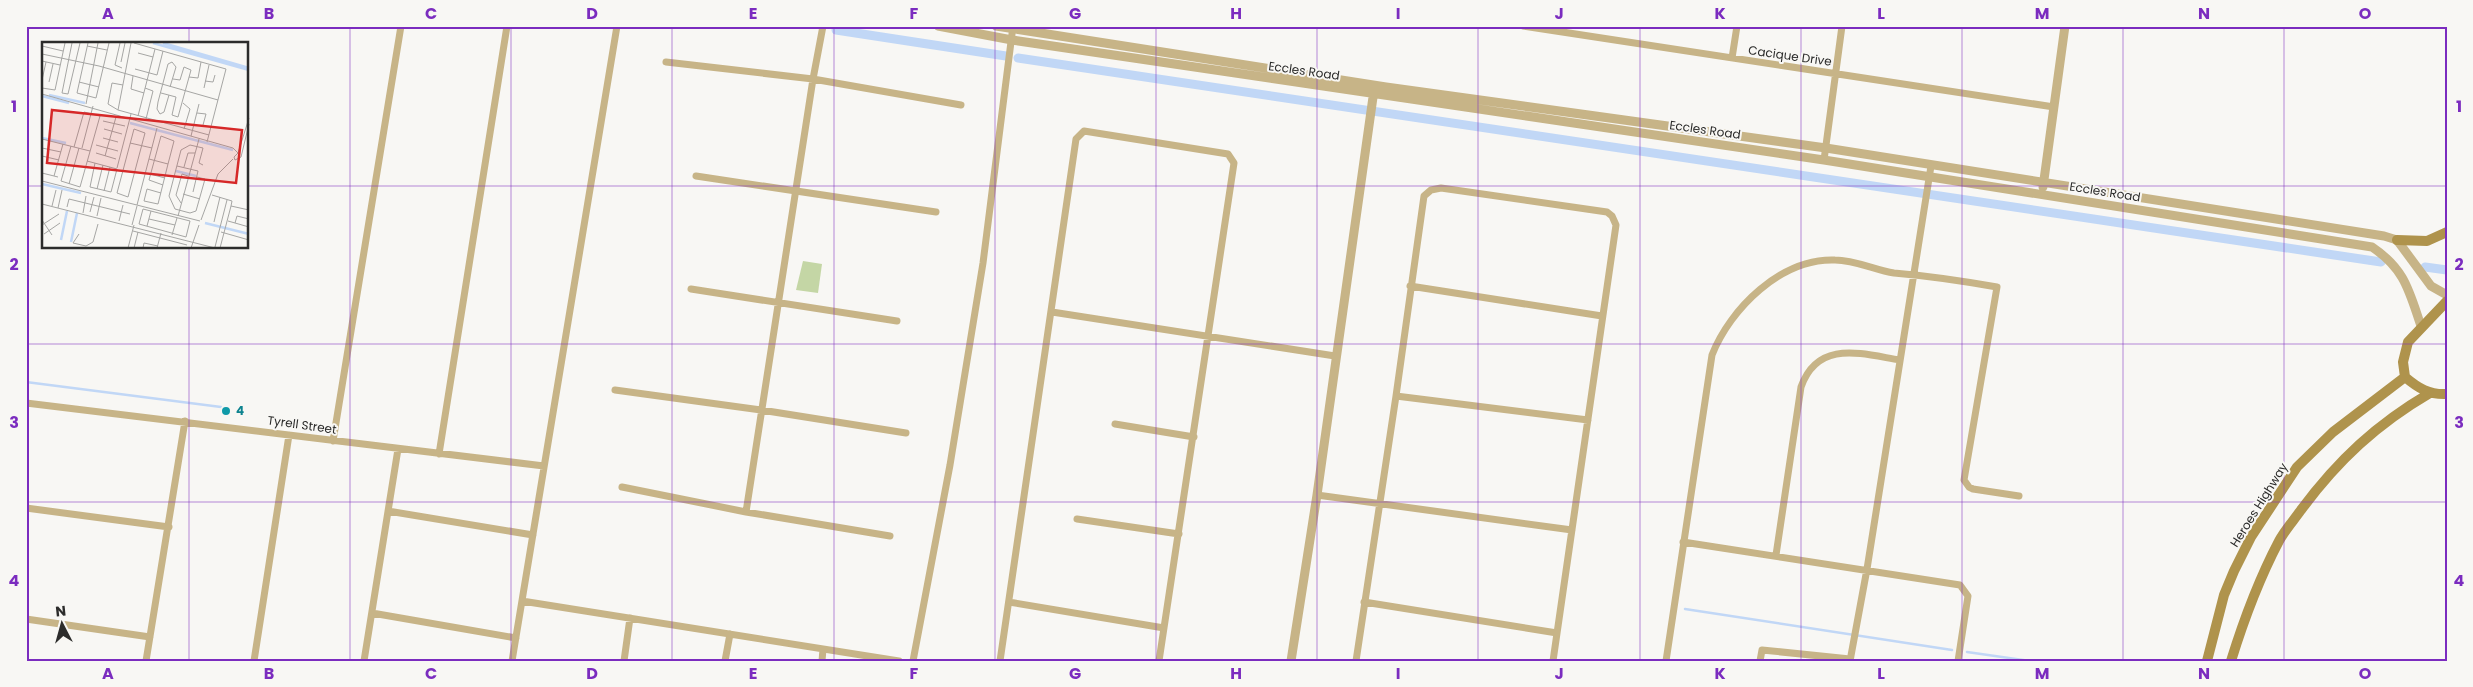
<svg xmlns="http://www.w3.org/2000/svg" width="2473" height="687" font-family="Poppins,sans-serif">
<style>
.green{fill:#c4d6a5}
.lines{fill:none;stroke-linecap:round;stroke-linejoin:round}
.stream{stroke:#c1d7f6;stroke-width:2.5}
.canal{stroke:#c1d7f6;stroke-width:9}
.minor{stroke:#c7b487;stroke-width:7}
.tertiary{stroke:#c7b487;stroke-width:9}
.secondary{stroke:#af934c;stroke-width:10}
.grid{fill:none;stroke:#7b2cbf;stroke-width:1;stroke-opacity:0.55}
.culture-dot{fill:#0f9aa8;stroke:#f8f7f4;stroke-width:2}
.labels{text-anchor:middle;stroke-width:4;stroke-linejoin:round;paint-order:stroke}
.street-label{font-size:12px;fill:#2c2c2b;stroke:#f8f7f4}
.culture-label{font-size:12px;font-weight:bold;fill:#0d838f;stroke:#f8f7f4;text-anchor:start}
.inset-river{fill:none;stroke:#c1d7f6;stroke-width:2.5}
.inset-road{fill:none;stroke:#a6a6a4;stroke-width:1}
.view{fill:#d62828;fill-opacity:0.15;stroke:#d62828;stroke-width:2.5}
.inset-edge{fill:none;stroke:#2c2c2b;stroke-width:2.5}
.neatline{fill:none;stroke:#7b2cbf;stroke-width:2}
.grid-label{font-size:16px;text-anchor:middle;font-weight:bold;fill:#7b2cbf}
</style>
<rect width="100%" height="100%" fill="#f8f7f4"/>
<!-- green -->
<path class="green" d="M803,261L822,264L818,293L796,290Z"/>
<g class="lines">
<!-- stream -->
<path class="stream" d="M808,26L812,27
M26,382L221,407
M1685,609L1952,650
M1967,652L2030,661"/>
<!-- canal -->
<path class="canal" d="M836,30L1006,56
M1018,58L2381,262
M2425,267L2447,270"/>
<!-- minor -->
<path class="minor" d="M1523,26L2054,107
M1732,58L1737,26
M666,62L813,79L961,105
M1824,160L1842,26
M696,176L936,212
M1410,286L1602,316
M691,289L897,321
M1052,312L1335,356
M615,390L761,410L906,433
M1396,396L1588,420
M26,403L544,466
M1115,424L1194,437
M333,441L401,26
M439,454L507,26
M622,487L746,512L890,536
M1317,495L1572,530
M26,508L169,527
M388,511L533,535
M746,512L813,79L823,26
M1077,519L1179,534
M1683,542L1960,585L1968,596L1958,661
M1776,555L1801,387C1818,339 1862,354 1900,360
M522,601L899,661
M1009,602L1164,628
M1364,602L1557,633
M372,613L516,638
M26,619L150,637
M146,661L185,421
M254,661L289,435
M364,661L398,449
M512,661L617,26
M624,661L630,618
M725,661L730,634
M822,661L823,649
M913,661L950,465L983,263L1013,26
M1000,661L1076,139L1084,131L1228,154L1234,163L1159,661
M1356,661L1396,396L1424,196L1431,190L1441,188L1607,212L1612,216L1616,225L1553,661
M1666,661L1712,355C1730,309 1781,258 1835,260C1855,260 1875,270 1894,273C1929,276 1963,281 1997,287L1964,480L1969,487L1973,489L2019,496
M1760,661L1762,650L1850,659
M1850,661L1867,569L1931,166"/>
<!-- tertiary -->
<path class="tertiary" d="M938,26L1012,40L1824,160L2372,247C2405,269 2409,291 2421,326
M996,26L1386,87L1826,148L2384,236L2397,240L2431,286L2447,295
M2043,187L2065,26
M1291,661L1317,495L1374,90"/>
<!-- secondary -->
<path class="secondary" d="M2397,240L2427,241L2447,232
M2447,301L2408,342L2403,362L2405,377C2418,388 2429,395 2447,394
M2207,661L2224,595L2234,571L2251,537L2297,467L2333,432L2405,377
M2231,661C2244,619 2259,579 2279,541C2285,530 2294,520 2301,510C2338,460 2377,424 2430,393"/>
</g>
<!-- grid -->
<path class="grid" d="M189,26V44M350,26V661M511,26V661M672,26V661M834,26V661M995,26V661M1156,26V661M1317,26V661M1478,26V661M1640,26V661M1801,26V661M1962,26V661M2123,26V661M2284,26V661M26,186H44M248,186H2447M189,248V661M26,344H2447M26,502H2447"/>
<!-- markers -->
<circle class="culture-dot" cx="226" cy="411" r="5"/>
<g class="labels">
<!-- street labels -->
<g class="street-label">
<text transform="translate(1790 56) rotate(8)" y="4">Cacique Drive</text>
<text transform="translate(1304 71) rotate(8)" y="4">Eccles Road</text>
<text transform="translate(1705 130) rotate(8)" y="4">Eccles Road</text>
<text transform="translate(2105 192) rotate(9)" y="4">Eccles Road</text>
<text transform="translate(302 425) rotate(8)" y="4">Tyrell Street</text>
<text transform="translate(2259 505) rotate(-58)" y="4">Heroes Highway</text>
</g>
<!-- culture labels -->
<g class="culture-label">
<text x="236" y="415">4</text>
</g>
</g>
<!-- overview -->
<g transform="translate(42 42)">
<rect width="206" height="206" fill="#f8f7f4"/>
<path class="inset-river" d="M111,1L207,28M121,1L207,26M7,53L43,61M0,54L27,61M88,81L191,108M0,96L24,101M134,129L154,134M0,142L39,151M163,181L207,192M19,198L25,169M29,200L35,171"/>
<path class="inset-road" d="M30,1L20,51L26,52L38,1M46,1L35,51L54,56L67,1M78,1L73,23L80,26M92,1L184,27L165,100M0,4L21,9M45,4L65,8M96,11L111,15M0,12L57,24L176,58M0,19L18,23M79,20L83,1M93,27L115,33L121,9M91,34L89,47L102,51M147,35L156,36L159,20M0,38L4,20M163,39L171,40L173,33M7,40L11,22M37,40L57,45M81,43L70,41L66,62L76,68L167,93M0,46L13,48L23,1M103,46L111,49L104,77M162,46L167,23M119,51L134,55L130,73L136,75L149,28L142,25L138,38L131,37M0,52L191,106L196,111M127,53L122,70L118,72L115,67L116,60L126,22L130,20L134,25L128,45M141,61L148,67L142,87M44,62L56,1M76,68L89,1M155,71L164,72L161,83M96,74L113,7M207,76L196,111L192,115L193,118L199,115L207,82M61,79L83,84M62,87L80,92M92,87L103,91L86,155L75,151ZM149,94L157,62M61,96L76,100M0,97L48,109M88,101L110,106M54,103L76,109M29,104L19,139L38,145L58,74L42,70L32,105M0,106L19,110M40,106L51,64M54,111L74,117M0,114L17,118M63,114L74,75M107,117L126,122M45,119L75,127L69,150L48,145L53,121M135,124L156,129L151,150M142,125L146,111H153M75,126L89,72M0,131L16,135M108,132L123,136M12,134L21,102M155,135L163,137L154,169L148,171L133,167L127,154L139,108L148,103L161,106L157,121L161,123M0,139L158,179M27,142L37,106M55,147L61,123M62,149L68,125M119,151L105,147L102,159L116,162L126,122L132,99L119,94L107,138L121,143M141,152L158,157M170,153L190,159L189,164M139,161L134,153L140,132L146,134M0,162L173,206M95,163L115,86M10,164L14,148M25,165L27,157L88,172M16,166L20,148M101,167L148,179L144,195L97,182ZM48,170L52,155M41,171L44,154M55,174L59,156M136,174L157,97M107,177L133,183M0,178L10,193M159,178L176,132L191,117M77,179L81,163M186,179L207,185M172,180L178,155M193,181L195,174L207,177M0,183L17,172M90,183L95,164M105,184L109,169M91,189L145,203M179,190L207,198M2,192L18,181M37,192L31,201L44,204L51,200M130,193L135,176M51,200L56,182M173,205L185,158M86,206L92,183M92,206L96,190M101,206L102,201L116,204M115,206L119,191M149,206L157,183M178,206L189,164L207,168"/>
<path class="view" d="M10,68L200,88L194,141L5,121Z"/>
<rect width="206" height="206" class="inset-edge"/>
</g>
<!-- border -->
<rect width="2473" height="687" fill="none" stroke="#f8f7f4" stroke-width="55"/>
<!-- north arrow -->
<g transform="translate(62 624) rotate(354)" stroke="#f8f7f4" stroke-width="4" paint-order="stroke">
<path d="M0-4L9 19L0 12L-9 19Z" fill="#2c2c2b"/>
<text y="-8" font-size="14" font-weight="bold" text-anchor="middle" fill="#2c2c2b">N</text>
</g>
<rect x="28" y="28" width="2418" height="632" class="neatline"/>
<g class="grid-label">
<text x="108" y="19">A</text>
<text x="269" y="19">B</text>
<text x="431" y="19">C</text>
<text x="592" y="19">D</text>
<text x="753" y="19">E</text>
<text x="914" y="19">F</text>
<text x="1075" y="19">G</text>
<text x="1236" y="19">H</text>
<text x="1398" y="19">I</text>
<text x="1559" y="19">J</text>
<text x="1720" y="19">K</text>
<text x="1881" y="19">L</text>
<text x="2042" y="19">M</text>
<text x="2204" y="19">N</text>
<text x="2365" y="19">O</text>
<text x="14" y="112">1</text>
<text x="2459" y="112">1</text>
<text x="14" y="270">2</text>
<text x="2459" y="270">2</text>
<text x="14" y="428">3</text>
<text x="2459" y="428">3</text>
<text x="14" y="586">4</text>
<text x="2459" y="586">4</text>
<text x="108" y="679">A</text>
<text x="269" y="679">B</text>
<text x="431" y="679">C</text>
<text x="592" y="679">D</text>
<text x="753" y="679">E</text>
<text x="914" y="679">F</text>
<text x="1075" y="679">G</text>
<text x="1236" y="679">H</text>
<text x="1398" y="679">I</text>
<text x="1559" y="679">J</text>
<text x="1720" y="679">K</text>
<text x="1881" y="679">L</text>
<text x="2042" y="679">M</text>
<text x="2204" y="679">N</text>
<text x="2365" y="679">O</text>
</g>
</svg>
